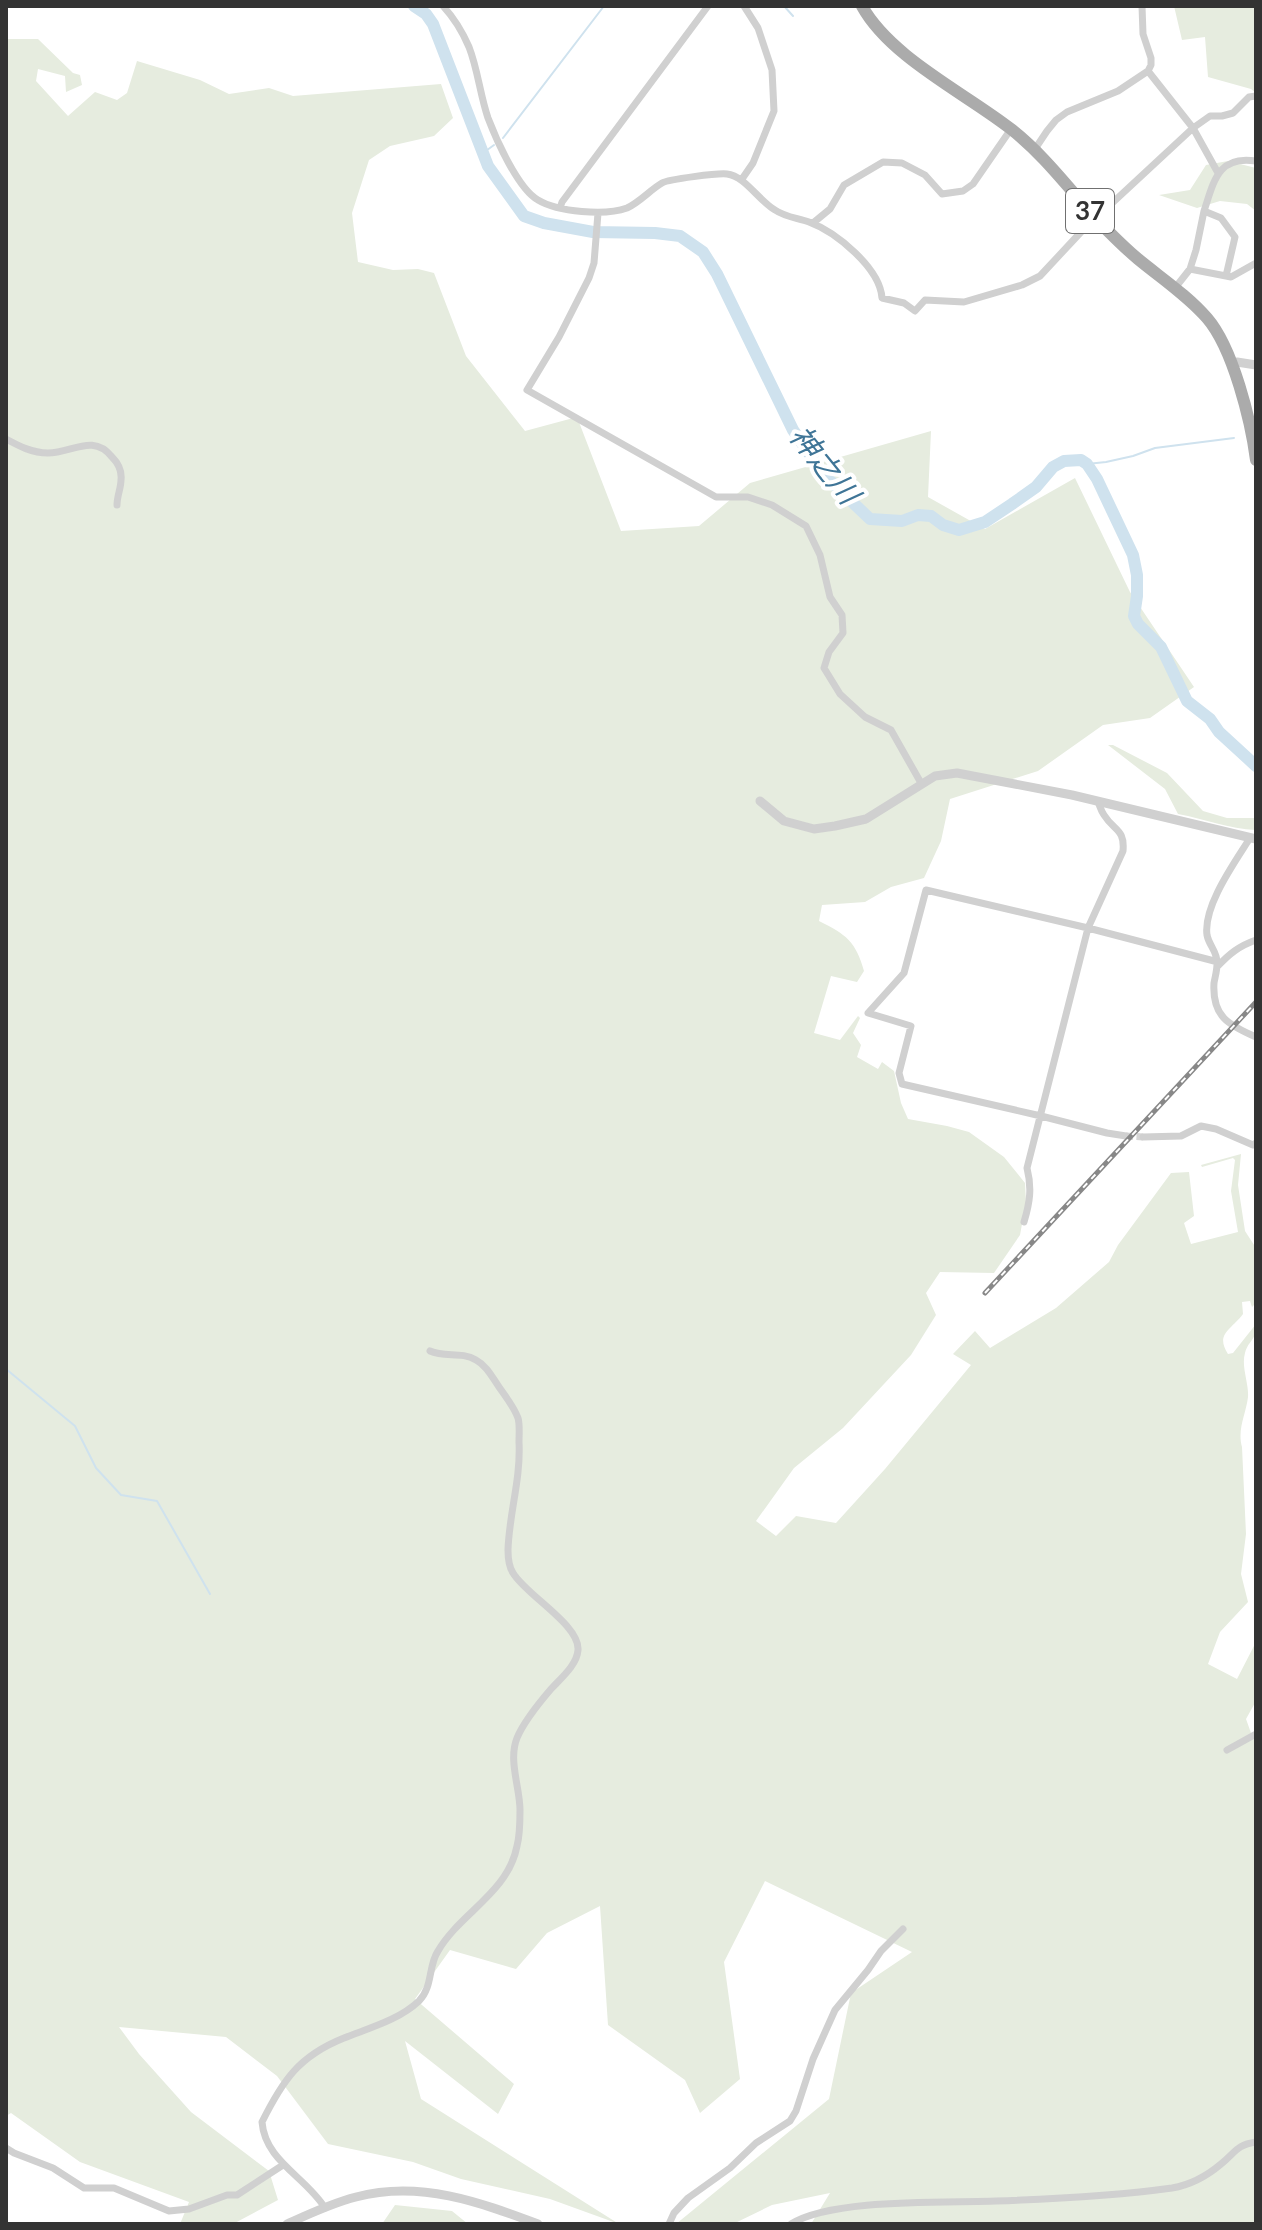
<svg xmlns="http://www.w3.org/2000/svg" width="1262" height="2230" font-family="Lato,'Noto Sans JP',sans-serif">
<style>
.green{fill:#e6ecdf}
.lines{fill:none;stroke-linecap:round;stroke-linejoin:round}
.stream{stroke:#cfe2ee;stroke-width:2}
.river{stroke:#cfe2ee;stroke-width:12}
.minor-tunnel{stroke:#d6d6d6;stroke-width:7;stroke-dasharray:7 3.5;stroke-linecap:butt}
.minor{stroke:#d0d0d0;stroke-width:7}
.tertiary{stroke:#d0d0d0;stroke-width:9}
.primary{stroke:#ababab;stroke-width:12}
.rail-casing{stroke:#888;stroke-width:5}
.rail{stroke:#fff;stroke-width:2;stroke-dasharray:6;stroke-linecap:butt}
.labels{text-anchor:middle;stroke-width:8;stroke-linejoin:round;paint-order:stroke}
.shield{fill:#fff;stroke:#707070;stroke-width:2}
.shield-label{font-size:26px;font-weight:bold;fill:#333}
.water-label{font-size:30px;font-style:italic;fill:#3f7597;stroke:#fff}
</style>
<rect width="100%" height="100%" fill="#fff"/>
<!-- green -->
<path class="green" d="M1174,6H1256V93L1251,89L1208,77L1205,37L1182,40Z
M6,39H38L73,73L80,75L82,85L66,92L65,76L38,69L36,81L68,116L95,92L117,100L127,93L137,61L200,80L229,94L269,88L293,96L441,84L453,118L434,136L390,146L369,160L352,213L358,262L393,270L418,269L434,273L466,356L525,431L577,417L621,531L699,526L750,483L931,431L928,497L985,529L1075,478L1130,592L1194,687L1150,718L1103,725L1038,771L950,799L941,841L924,878L891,887L865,902L822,905L819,921C846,934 856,942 864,971L857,982L831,976L814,1033L840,1040L858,1016L860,1018L853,1033L861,1045L857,1057L878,1069L882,1062L894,1071L901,1103L908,1119L947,1126L969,1132L1004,1157L1025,1183L1026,1202L1020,1235L994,1273L940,1272L926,1293L936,1315L911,1355L843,1428L794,1468L756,1521L776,1536L796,1516L836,1523L885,1469L971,1365L953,1354L975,1331L990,1348L1056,1308L1109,1262L1118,1245L1171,1173L1189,1172L1194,1216L1184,1223L1191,1244L1238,1232L1231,1191L1235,1160L1233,1158L1202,1167L1201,1165L1241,1154L1238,1185L1245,1231L1256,1248V1303L1252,1307L1250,1301L1242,1302L1243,1314C1231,1330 1215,1334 1228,1354L1233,1353L1256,1324C1256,1342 1249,1339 1245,1353C1241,1367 1249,1383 1248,1397C1246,1414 1237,1429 1242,1447L1246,1534L1241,1574L1248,1602L1220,1632L1208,1664L1237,1679L1256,1642V1701L1246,1719L1251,1733L1256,1737V2224H811L830,2193L772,2205L733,2224H676L829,2099L851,1993L912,1952L765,1881L724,1962L740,2079L700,2113L685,2080L608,2025L600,1906L547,1933L516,1969L450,1950L415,1999L514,2084L498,2114L405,2041L421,2099L619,2224L550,2199L461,2179L413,2162L328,2144L277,2076L226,2037L119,2027L139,2054L191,2112L269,2171L278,2200L233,2224H180L189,2202L80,2162L11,2113L6,2116Z
M1228,161L1256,168V211L1247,204L1220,201L1197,208L1159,195L1190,190L1206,165Z
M1108,745H1113L1167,773L1203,811L1227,818H1254L1256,816V830C1229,829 1205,819 1178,814L1165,789Z
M395,2205L452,2211L468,2224H382Z"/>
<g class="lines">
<!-- stream -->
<path class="stream" d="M784,6L793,16
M503,138L604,6
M483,153L494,145
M1087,464L1106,462L1133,456L1155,448L1234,438
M6,1369L75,1426L96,1468L121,1495L157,1501L210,1594"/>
<!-- river -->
<path class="river" d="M414,6L426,14L433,24L488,166L524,216L544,223L593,232L655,233L680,236L703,252L717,274L793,430L824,475L870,519L902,521L918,515L931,516L943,525L959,530L985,522L1012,504L1036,487L1053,467L1064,461L1081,460L1087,464L1097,479L1133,555L1137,575V596L1134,616L1138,624L1161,647L1187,701L1210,719L1219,732L1256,766"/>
<!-- minor-tunnel -->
<path class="minor-tunnel" d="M1126,1136L1143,1137"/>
<!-- minor -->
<path class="minor" d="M443,6C454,18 463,33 469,47C478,70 480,95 488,118C496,139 518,189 538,200C558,212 605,216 627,208C640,202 650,190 662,183C669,179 718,173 727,174C745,176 759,201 775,210C785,217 798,218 809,222C836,232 880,268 882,298L904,303L915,311L925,300L964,302L1022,285L1040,276L1081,232L1193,128L1210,116H1222L1233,113L1249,97L1256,96
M1148,71L1193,128L1218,173
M1035,149L1047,131L1056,120L1067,112L1118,91L1148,71L1151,65V58L1143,34L1142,6
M742,179L753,163L774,111L772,70L758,28L744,6
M560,208L562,202L708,6
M1204,211C1214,181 1218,155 1256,161
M598,213L594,263L589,278L559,337L527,390L716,497H748L772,505L806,526L820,555L830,597L842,615L843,633L829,652L824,668L840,694L865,717L891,730L921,783
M813,223L830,209L844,185L883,162L902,163L925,175L942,194L963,191L973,184L1011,129
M1226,276L1231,277L1256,263
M1175,288L1190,269L1226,276L1235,237L1221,218L1204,211L1196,250L1190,269
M6,439C19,446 32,453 48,453C72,453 93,433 112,457C118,463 122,471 121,480C121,488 117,496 117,505
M1250,838C1235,862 1203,906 1207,935C1209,946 1218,952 1217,964C1217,971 1215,977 1214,983C1212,1016 1228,1025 1256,1037
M1217,967C1229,954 1239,946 1256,940
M1126,1136L1107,1133L1041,1116L902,1084L899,1073L911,1026L868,1013L904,973L926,890L1088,928L1218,962
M1143,1137L1181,1136L1201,1126L1216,1129L1253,1145L1256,1143
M1024,1222C1030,1202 1032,1188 1027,1168L1088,928L1123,851C1125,829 1114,831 1104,815C1101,811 1100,806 1098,802
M1227,1750L1256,1734
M6,2148L14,2153L53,2168L84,2188H114L169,2211L189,2209L227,2195H237L283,2165
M325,2208C306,2177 265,2161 262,2122C283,2080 299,2056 344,2038C369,2028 399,2020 419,2001C433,1987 428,1966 438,1951C460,1913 508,1893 517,1846C520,1835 520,1822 520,1810C520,1788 508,1760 517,1738C524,1721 539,1703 551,1689C561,1678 577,1665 578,1650C580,1625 526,1595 513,1573C509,1567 508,1557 508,1550C509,1514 521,1479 519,1442C519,1434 520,1425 518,1418C514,1407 506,1397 499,1387C492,1377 487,1366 476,1360C461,1351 445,1358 430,1351
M669,2224L674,2213L688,2198L730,2168L756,2143L790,2121L796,2111L813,2059L835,2010L868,1970L881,1951L903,1929
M791,2224C832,2198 945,2203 996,2201C1054,2199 1114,2196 1172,2188C1190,2185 1208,2175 1221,2164C1236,2152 1236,2145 1256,2142"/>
<!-- tertiary -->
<path class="tertiary" d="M1231,364L1237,362L1256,365
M760,801L784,821L814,829L835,826L866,819L935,776L957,773L1072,795L1256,839
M287,2224C309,2214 332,2203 356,2197C420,2180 479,2202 538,2224"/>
<!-- primary -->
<path class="primary" d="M862,6C890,57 965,93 1011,129C1048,158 1074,196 1107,230C1117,240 1127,250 1138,259C1161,278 1187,295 1207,318C1233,348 1251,421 1256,460"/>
<!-- rail casing -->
<g class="rail-casing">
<path id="rail" d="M985,1293L1256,1002"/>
</g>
<!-- rail -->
<use href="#rail" class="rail"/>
</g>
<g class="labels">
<!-- shield labels -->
<rect class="shield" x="1066" y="189" width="48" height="44" rx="6"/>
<g class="shield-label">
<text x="1090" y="220">37</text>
</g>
<!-- water labels -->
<g class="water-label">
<text transform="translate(824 465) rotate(51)" y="10">神之川</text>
</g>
</g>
<!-- border -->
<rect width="1262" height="2230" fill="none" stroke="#333333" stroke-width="16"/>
</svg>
